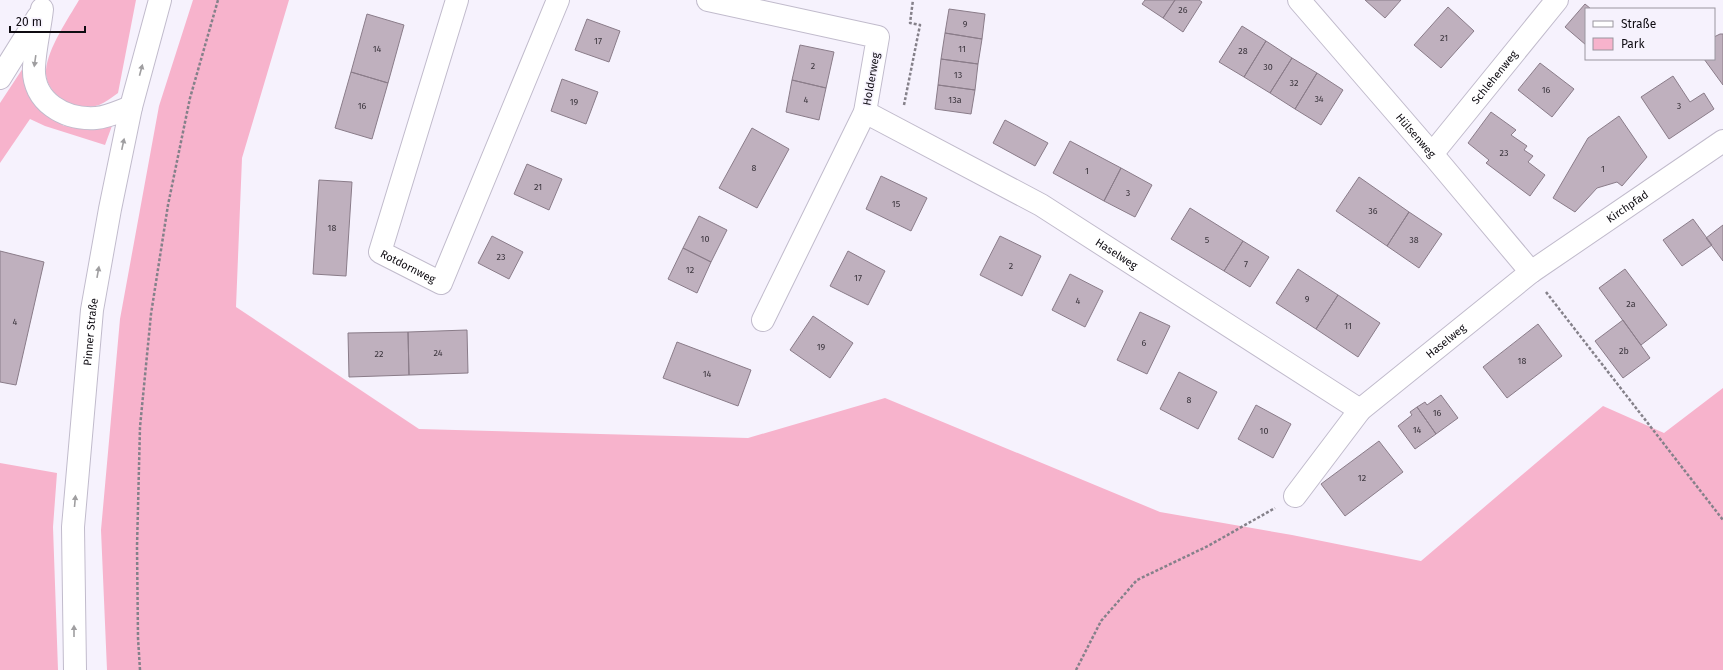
<svg xmlns="http://www.w3.org/2000/svg" width="1723" height="670" font-family="'Fira Sans',sans-serif">
<style>
.green{fill:#f7b3cc}
.building{fill:#bfb0be;stroke:#8a7c89}
.lines{fill:none;stroke-linecap:round;stroke-linejoin:round}
.minor-casing{stroke:#c1bbcc;stroke-width:24}
.path{stroke:#85818a;stroke-width:2.5;stroke-dasharray:3 2;stroke-linecap:butt}
.minor{stroke:#fff;stroke-width:22}
.oneway{fill:#9f9ea0}
.labels{text-anchor:middle;stroke-width:3;stroke-linejoin:round;paint-order:stroke}
.number-label{font-size:9px;fill:#3b353d}
.street-label{font-size:11px;fill:#0f0c12;stroke:#f6f2fd}
</style>
<rect width="100%" height="100%" fill="#f6f2fd"/>
<!-- green -->
<path class="green" d="M79,0H136L118,93C112,97 106,102 99,105C77,113 44,95 46,70C48,48 68,19 79,0Z
M193,0H289L242,158L236,307L419,429L748,438L885,398L1160,512L1292,535L1421,561L1603,406L1664,433L1723,388V670H107L101,530L120,319L159,106Z
M25,65L29,92L41,111L64,126L95,127L113,123L105,145L45,126L30,119L0,163V103Z
M0,463L57,473L53,527L58,670H0Z"/>
<!-- building -->
<path class="building" d="M1145,0H1175L1163,18L1142,4Z
M1175,0H1199L1202,2L1183,32L1163,18Z
M1365,0H1401L1385,18Z
M1585,4L1591,9H1586V45L1565,27Z
M1448,7L1474,31L1441,68L1414,45Z
M949,9L985,14L982,39L945,33Z
M367,14L404,25L388,83L351,72Z
M587,19L620,31L609,62L575,50Z
M1242,26L1266,41L1244,77L1219,62Z
M945,33L982,39L978,64L941,59Z
M1720,34H1723V85L1704,59H1714V37Z
M1266,41L1292,58L1270,93L1244,77Z
M800,45L834,52L826,88L792,80Z
M1292,58L1317,73L1295,109L1270,93Z
M941,59L978,64L975,90L938,85Z
M1540,63L1574,89L1552,117L1518,90Z
M351,72L388,83L372,139L335,128Z
M1317,73L1343,90L1321,125L1295,109Z
M1673,76L1690,102L1704,93L1714,109L1669,139L1641,97Z
M562,79L598,92L586,124L551,111Z
M792,80L826,88L819,120L786,112Z
M938,85L975,90L971,114L935,109Z
M1491,112L1516,130L1511,135L1527,146L1524,150L1533,156L1528,162L1545,175L1530,196L1486,163L1489,160L1468,143Z
M1619,116L1647,157L1622,186L1617,182L1597,188L1575,212L1553,198L1588,138Z
M1005,120L1048,143L1035,166L993,143Z
M752,128L789,149L757,208L719,188Z
M1070,141L1121,168L1104,201L1053,173Z
M527,164L562,179L549,210L514,194Z
M1121,168L1152,185L1135,217L1104,201Z
M881,176L927,198L911,231L866,209Z
M1359,177L1409,212L1387,246L1336,211Z
M319,180L352,182L346,276L313,274Z
M1190,208L1243,241L1224,271L1171,239Z
M1409,212L1442,234L1419,268L1387,246Z
M699,216L727,230L711,262L683,248Z
M1693,219L1712,245L1682,266L1663,240Z
M1723,225V261L1706,238Z
M492,236L523,252L509,279L478,263Z
M1000,236L1041,256L1022,296L980,275Z
M1243,241L1269,257L1250,287L1224,271Z
M683,248L711,262L697,293L668,279Z
M0,251L44,262L16,385L0,382Z
M848,251L885,271L868,305L830,286Z
M1298,269L1338,295L1316,329L1276,303Z
M1625,269L1667,325L1641,345L1599,288Z
M1070,274L1103,291L1085,327L1052,310Z
M1338,295L1380,323L1358,357L1316,329Z
M1140,312L1170,326L1147,374L1117,360Z
M813,316L853,343L830,378L790,350Z
M1623,320L1650,358L1623,378L1595,341Z
M1538,324L1562,356L1507,398L1483,367Z
M467,330L468,373L409,375L408,332Z
M408,332L409,375L349,377L348,333Z
M677,342L751,370L738,406L663,378Z
M1179,372L1217,392L1198,429L1160,409Z
M1441,395L1458,418L1436,434L1417,407L1425,402L1427,405Z
M1256,405L1291,424L1273,458L1238,439Z
M1417,407L1436,434L1415,449L1398,426L1412,415L1410,412Z
M1379,441L1403,472L1345,516L1321,484Z"/>
<g class="lines">
<!-- minor casing -->
<g class="minor-casing">
<g id="minor">
<path id="s1" d="M457,0L380,252L441,283L558,0"/>
<path d="M708,0L878,37L865,112L763,320"/>
<path id="s2" d="M1299,0L1432,154L1531,272"/>
<path d="M42,9C40,28 35,47 34,67C32,102 65,120 96,118C108,117 120,111 131,107"/>
<path d="M0,78L38,17"/>
<path id="s3" d="M865,112L1041,205L1360,410"/>
<path id="s4" d="M1432,154L1557,0"/>
<path id="s5" d="M1295,496L1360,410L1531,272L1723,141"/>
<path id="s6" d="M75,670L73,527L92,310L110,209L131,107L160,0"/>
</g>
</g>
<!-- path -->
<path class="path" d="M904,105L920,25L910,23L913,0
M1546,292L1723,520
M140,670L138,638L137,547L140,427L151,314L168,205L190,98L218,0
M1076,670L1101,621L1137,580L1208,546L1275,508"/>
<!-- minor -->
<use href="#minor" class="minor"/>
</g>
<!-- one-way arrows -->
<defs><path id="oneway-solid" d="M-6-.8H1V-3.2L6.5 0L1 3.2V.8H-6Z"/></defs>
<g class="oneway">
<use href="#oneway-solid" transform="translate(35 61) rotate(98)"/>
<use href="#oneway-solid" transform="translate(141 70) rotate(-75)"/>
<use href="#oneway-solid" transform="translate(123 144) rotate(-78)"/>
<use href="#oneway-solid" transform="translate(98 272) rotate(-80)"/>
<use href="#oneway-solid" transform="translate(75 501) rotate(-85)"/>
<use href="#oneway-solid" transform="translate(74 631) rotate(-90)"/>
</g>
<g class="labels">
<!-- number labels -->
<g class="number-label">
<text x="1183" y="13">26</text>
<text x="965" y="27">9</text>
<text x="1444" y="41">21</text>
<text x="598" y="44">17</text>
<text x="377" y="52">14</text>
<text x="962" y="52">11</text>
<text x="1243" y="54">28</text>
<text x="813" y="69">2</text>
<text x="1268" y="70">30</text>
<text x="958" y="78">13</text>
<text x="1294" y="86">32</text>
<text x="1546" y="93">16</text>
<text x="1319" y="102">34</text>
<text x="806" y="103">4</text>
<text x="955" y="103">13a</text>
<text x="574" y="105">19</text>
<text x="362" y="109">16</text>
<text x="1679" y="109">3</text>
<text x="1504" y="156">23</text>
<text x="754" y="171">8</text>
<text x="1603" y="172">1</text>
<text x="1087" y="174">1</text>
<text x="538" y="190">21</text>
<text x="1128" y="196">3</text>
<text x="896" y="207">15</text>
<text x="1373" y="214">36</text>
<text x="332" y="231">18</text>
<text x="705" y="242">10</text>
<text x="1207" y="243">5</text>
<text x="1414" y="243">38</text>
<text x="501" y="260">23</text>
<text x="1246" y="267">7</text>
<text x="1011" y="269">2</text>
<text x="690" y="273">12</text>
<text x="858" y="281">17</text>
<text x="1307" y="302">9</text>
<text x="1078" y="304">4</text>
<text x="1631" y="307">2a</text>
<text x="15" y="325">4</text>
<text x="1348" y="329">11</text>
<text x="1144" y="346">6</text>
<text x="821" y="350">19</text>
<text x="1624" y="354">2b</text>
<text x="438" y="356">24</text>
<text x="379" y="357">22</text>
<text x="1522" y="364">18</text>
<text x="707" y="377">14</text>
<text x="1189" y="403">8</text>
<text x="1437" y="416">16</text>
<text x="1417" y="433">14</text>
<text x="1264" y="434">10</text>
<text x="1362" y="481">12</text>
</g>
<!-- street labels -->
<g class="street-label">
<text dy="4" stroke="none"><textPath href="#s4" startOffset="99">Schlehenweg</textPath></text>
<text transform="translate(871 79) rotate(-80)" y="4">Holderweg</text>
<text dy="4" stroke="none"><textPath href="#s2" startOffset="179">Hülsenweg</textPath></text>
<text dy="4" stroke="none"><textPath href="#s5" startOffset="444">Kirchpfad</textPath></text>
<text dy="4" stroke="none"><textPath href="#s3" startOffset="289">Haselweg</textPath></text>
<text dy="4" stroke="none"><textPath href="#s1" startOffset="295">Rotdornweg</textPath></text>
<text dy="4" stroke="none"><textPath href="#s6" startOffset="339">Pinner Straße</textPath></text>
<text dy="4" stroke="none"><textPath href="#s5" startOffset="218">Haselweg</textPath></text>
</g>
</g>
<!-- legend -->
<rect x="1585" y="8" width="130" height="52" fill="#f6f2fd" stroke="#9a969f"/>
<rect x="1593" y="21" width="20" height="6" fill="#ffffff" stroke="#9a969f"/>
<text x="1621" y="28" font-size="12" fill="#0f0c12">Straße</text>
<rect x="1593" y="38" width="20" height="12" fill="#f7b3cc" stroke="#9a969f"/>
<text x="1621" y="48" font-size="12" fill="#0f0c12">Park</text>
<!-- scale -->
<path d="M10 26v6h75v-6" fill="none" stroke="#0f0c12" stroke-width="2"/>
<text x="16" y="26" font-size="12" fill="#0f0c12" stroke="#f6f2fd" stroke-width="3" paint-order="stroke">20 m</text>
</svg>
